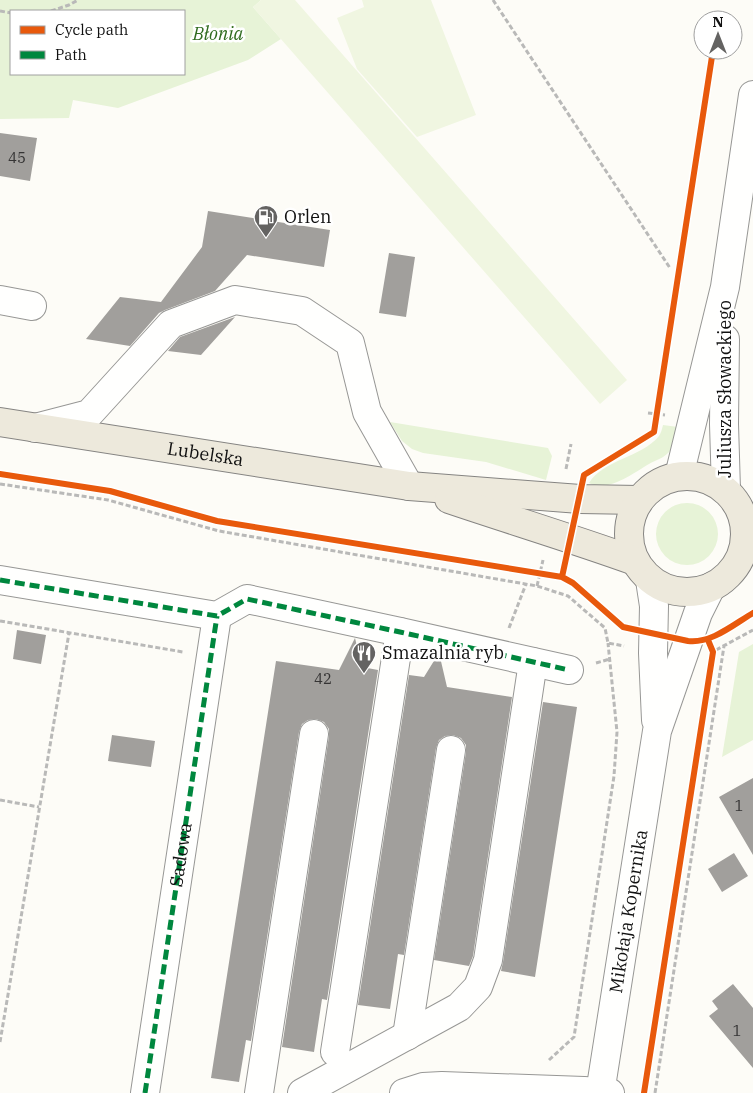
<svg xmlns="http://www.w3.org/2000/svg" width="753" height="1093" font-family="'IBM Plex Serif',serif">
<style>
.green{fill:#e7f3d7;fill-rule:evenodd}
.pitch{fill:#f0f6e1}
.building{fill:#a19f9c}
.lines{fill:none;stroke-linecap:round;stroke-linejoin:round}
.minor-casing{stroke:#979795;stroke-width:30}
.major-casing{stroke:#858482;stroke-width:30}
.path{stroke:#b9b9b8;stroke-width:3;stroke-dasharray:5 2.5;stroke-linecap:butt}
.minor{stroke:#fffffe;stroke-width:28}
.major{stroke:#ede9dc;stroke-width:28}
.quiet{stroke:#00873e;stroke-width:5;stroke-dasharray:10 5;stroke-linecap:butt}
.cycleway-casing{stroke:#fff;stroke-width:9}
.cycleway{stroke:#e8590c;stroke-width:6}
.labels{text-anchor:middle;stroke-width:5;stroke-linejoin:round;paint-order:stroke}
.number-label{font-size:15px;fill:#353434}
.park-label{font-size:18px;font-style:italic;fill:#2f6b1f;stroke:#fff}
.poi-label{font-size:18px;fill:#111;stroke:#fff;text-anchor:start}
.street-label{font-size:18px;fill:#111;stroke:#fff}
</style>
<rect width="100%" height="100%" fill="#fdfcf7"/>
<!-- green -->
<path class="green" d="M0,0H261L253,7L281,39L248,60L118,108L73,100L69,118L0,119ZM11,11H184V74H11Z
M390,422L548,448L552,456L546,480L486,462L423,453L412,449L402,441Z
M663,425L678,427C676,436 675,444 669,452C664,458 656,460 649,464C635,472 606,494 589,483C604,459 641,458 659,436C661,433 662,429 663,425Z
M656 534a31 31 0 1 1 62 0a31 31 0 1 1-62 0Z
M753,644V740L722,757L739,652Z"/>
<!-- pitch -->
<path class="pitch" d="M261,0H295L627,380L600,404L253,7Z
M362,0H431L476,115L417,137L357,69L337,18L364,7Z"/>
<!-- building -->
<path class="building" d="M0,133L37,138L30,181L0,176Z
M208,211L330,230L324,267L247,255L215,291L165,310L159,313L130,346L86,339L120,297L161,302L202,247Z
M389,253L415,257L406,317L379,313Z
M235,317L201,355L168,351L180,337Z
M17,630L46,635L41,664L13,659Z
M355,638L362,667L378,670L327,1000L322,999L314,1052L282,1047L329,736V729L324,722L316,719L308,720L302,724L299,732L251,1041L246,1040L239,1082L211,1078L276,661L339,670Z
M437,656L440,657L447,687L512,697L473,956L469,966L434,960L466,752V745L461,738L453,735L445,736L439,740L436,748L404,955L398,954L390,1009L358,1005L409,675L424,677Z
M543,702L577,707L535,977L501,971L503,962Z
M112,735L155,741L151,767L108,761Z
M753,778V855L719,797Z
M734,853L748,876L722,892L708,869Z
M733,984L753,1008V1068L709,1016L718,1009L712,1001Z"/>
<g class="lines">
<!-- minor casing -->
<g class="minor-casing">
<g id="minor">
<path d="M0,300L32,306"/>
<path d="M725,339L724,424L726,490"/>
<path d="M35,428L89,414L171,324L235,300L302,311L350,343L367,412L409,486"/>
<path d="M679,476L725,287L753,95"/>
<path d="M0,580L217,616L247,599L400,632L569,670"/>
<path d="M650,580L654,606L653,653L656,720"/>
<path d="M407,1036L451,750"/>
<path d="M335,1052L400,632"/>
<path id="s1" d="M145,1093L217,616"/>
<path d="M259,1093L314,734"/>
<path d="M302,1093L459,1007L478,987L488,960L533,662"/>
<path d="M404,1093L423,1087L442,1086L584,1091L610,1093"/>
<path id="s2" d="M600,1093L657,731L698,613L711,587"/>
</g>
</g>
<!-- major casing -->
<g class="major-casing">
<g id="major">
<path id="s3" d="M0,422L409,486L580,499L639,500"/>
<circle cx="687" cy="534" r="58"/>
<path d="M449,499C511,520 574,539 635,561"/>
</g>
</g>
<!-- path -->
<path class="path" d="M493,0L670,268
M0,11L11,13
M51,11L69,5L78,0
M648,413L665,415
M566,469L571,444
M0,484L108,500L219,531L537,586L568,596L605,628L608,643L624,646
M537,586L543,560
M0,621L183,652
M509,628L526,584
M716,650L753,630
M596,663L610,659
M0,800L39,807
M0,1042L69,633
M549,1060L574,1037L614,776L617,732L608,643
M655,1093L724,646"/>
<!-- minor -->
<use href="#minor" class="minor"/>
<!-- major -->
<use href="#major" class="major"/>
<!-- quiet -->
<path class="quiet" d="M0,580L217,616L247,599L400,632L569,670
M145,1093L217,616"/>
<!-- cycleway casing -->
<g class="cycleway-casing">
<path id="cycleway" d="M0,474L110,491L217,521L562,577L573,583L623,627L688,641C711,644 734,624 753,613
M562,577L584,475L654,432L713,50
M644,1093L713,652L708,640"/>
</g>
<!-- cycleway -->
<use href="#cycleway" class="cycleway"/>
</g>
<!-- icons -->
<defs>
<g id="fuel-pin" transform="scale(1.25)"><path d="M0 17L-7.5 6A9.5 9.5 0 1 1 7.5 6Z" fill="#646362" stroke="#fff"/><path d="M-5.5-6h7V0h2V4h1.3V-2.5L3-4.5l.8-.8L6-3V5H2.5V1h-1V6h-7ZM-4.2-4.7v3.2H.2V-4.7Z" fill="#fff"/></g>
<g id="restaurant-pin" transform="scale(1.25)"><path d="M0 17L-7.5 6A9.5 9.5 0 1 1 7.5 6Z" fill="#646362" stroke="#fff"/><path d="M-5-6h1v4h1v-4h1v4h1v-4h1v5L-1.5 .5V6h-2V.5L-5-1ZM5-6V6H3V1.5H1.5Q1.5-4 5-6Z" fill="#fff"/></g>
</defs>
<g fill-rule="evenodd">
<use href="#fuel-pin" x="266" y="217"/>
<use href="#restaurant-pin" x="364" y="653"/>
</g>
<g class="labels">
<!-- number labels -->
<g class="number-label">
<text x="17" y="163">45</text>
<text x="323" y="684">42</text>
<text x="739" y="811">1</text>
<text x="737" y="1036">1</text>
</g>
<!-- park labels -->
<g class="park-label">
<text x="218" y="40">Błonia</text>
</g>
<!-- poi labels -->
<g class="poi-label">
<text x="284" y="223">Orlen</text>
<text x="382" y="659">Smazalnia ryb</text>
</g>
<!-- street labels -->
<g class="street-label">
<text transform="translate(725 389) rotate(-90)" y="6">Juliusza Słowackiego</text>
<text dy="6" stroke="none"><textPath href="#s3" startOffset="208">Lubelska</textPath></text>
<text dy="6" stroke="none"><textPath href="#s1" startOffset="241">Sadowa</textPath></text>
<text dy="6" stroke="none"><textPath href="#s2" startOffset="184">Mikołaja Kopernika</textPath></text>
</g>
</g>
<!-- legend -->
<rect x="10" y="10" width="175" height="65" fill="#ffffff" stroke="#a0a0a0"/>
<rect x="20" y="26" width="25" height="8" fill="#e8590c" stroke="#a0a0a0"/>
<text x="55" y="35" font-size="15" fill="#111111">Cycle path</text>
<rect x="20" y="51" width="25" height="8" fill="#00873e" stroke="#a0a0a0"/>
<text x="55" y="60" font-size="15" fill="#111111">Path</text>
<!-- north arrow -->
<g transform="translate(718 35)"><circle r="24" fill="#ffffff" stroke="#a0a0a0"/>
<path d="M0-4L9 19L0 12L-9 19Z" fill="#646362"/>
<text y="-8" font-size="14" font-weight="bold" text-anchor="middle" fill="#111111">N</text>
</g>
</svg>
